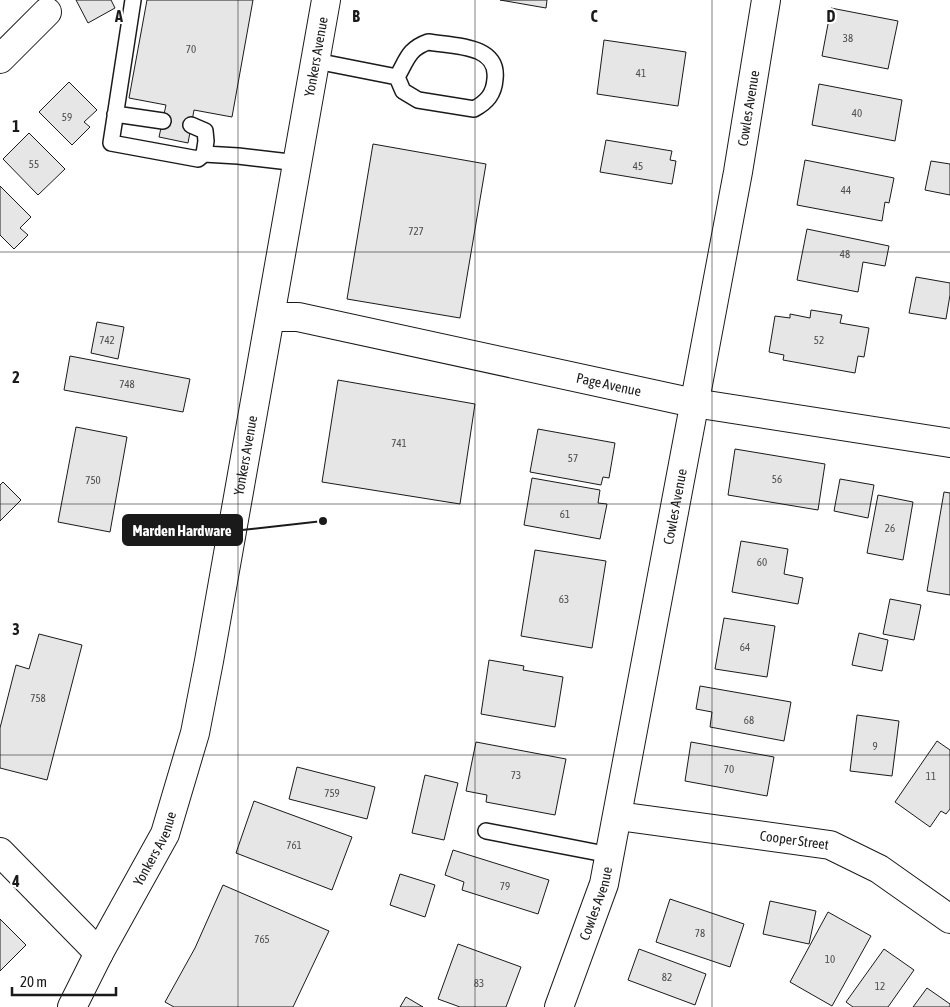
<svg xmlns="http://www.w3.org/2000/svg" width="950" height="1007" font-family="'Asap Condensed',sans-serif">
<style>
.building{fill:#e6e6e6;stroke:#1a1a1a}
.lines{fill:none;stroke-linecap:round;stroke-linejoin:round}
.service-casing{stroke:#1a1a1a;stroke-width:18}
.minor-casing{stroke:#1a1a1a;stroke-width:30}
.primary-casing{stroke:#1a1a1a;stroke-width:30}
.service{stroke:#fff;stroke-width:15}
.minor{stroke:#fff;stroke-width:28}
.primary{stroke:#fff;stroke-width:28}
.grid{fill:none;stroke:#1a1a1a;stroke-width:1;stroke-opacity:0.55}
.labels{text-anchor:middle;stroke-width:4;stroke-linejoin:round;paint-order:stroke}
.number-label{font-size:11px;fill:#4d4d4d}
.street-label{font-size:14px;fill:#1a1a1a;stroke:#fff}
.grid-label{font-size:16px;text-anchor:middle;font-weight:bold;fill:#1a1a1a;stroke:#fff;stroke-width:4;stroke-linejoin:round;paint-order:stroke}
.leader{fill:none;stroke:#1a1a1a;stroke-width:2}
.callout-dot{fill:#1a1a1a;stroke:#fff;stroke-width:2}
.callout{fill:#1a1a1a;stroke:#1a1a1a;stroke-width:2}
.callout-label{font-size:15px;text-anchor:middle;font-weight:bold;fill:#fff}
</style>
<rect width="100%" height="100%" fill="#fff"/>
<!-- building -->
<path class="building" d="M76,0H111L115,8L88,23Z
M147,0H253L232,117L194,110L188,143L159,137L166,105L129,98Z
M500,0H547L546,8Z
M831,8L898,21L888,69L822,56Z
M604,40L686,52L678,106L597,94Z
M69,82L97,110L84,122L90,127L72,145L39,112Z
M819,84L902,100L895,141L812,125Z
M29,133L65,169L38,195L3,159Z
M606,140L672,151L670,160L676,161L672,184L600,172Z
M373,144L486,164L460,318L347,299Z
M805,160L894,178L889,203L885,202L882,221L797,205Z
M931,161L950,164V195L925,190Z
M0,186L31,217L20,228L28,235L14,249L0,235Z
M807,229L889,246L885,266L863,262L858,292L797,280Z
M916,277L950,283V295L946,319L909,313Z
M811,310L842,315L840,323L869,328L864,357L858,356L855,373L783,360L784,355L769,352L775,316L790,318V314L810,318Z
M97,322L124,327L118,359L91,353Z
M70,356L190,379L183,412L64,390Z
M338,380L475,404L460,504L322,482Z
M76,427L127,437L110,532L58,522Z
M538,429L615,443L609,478L603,477L601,485L530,472Z
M735,449L825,464L818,510L728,495Z
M532,478L600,490L598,503L607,504L600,539L524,525Z
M840,479L874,485L868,518L834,511Z
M3,482L21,500L0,521V485Z
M944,492L950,493V595L927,591Z
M878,495L913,502L903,560L867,553Z
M741,541L788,549L784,574L803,578L798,604L732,592Z
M535,550L606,561L592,648L521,636Z
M890,599L921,605L914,640L883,634Z
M724,618L775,626L767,677L715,669Z
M859,633L888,640L882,671L852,665Z
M39,634L82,645L47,780L0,768V728L16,665L29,669Z
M489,660L524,666L523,670L563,677L555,727L481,714Z
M700,686L791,702L784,741L710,727L712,712L696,709Z
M857,715L899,721L892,776L850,771Z
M937,741L950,750V809L946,814L941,811L930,827L895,802Z
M476,742L566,759L555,815L486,802L487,795L466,791Z
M691,742L774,757L767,796L685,781Z
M297,767L375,787L367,819L289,799Z
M425,775L458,783L444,840L412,833Z
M254,801L352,837L332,890L236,853Z
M453,850L549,880L538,914L462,890L464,882L445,875Z
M400,874L435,885L425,917L390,905Z
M223,885L329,931L293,1007H174L165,1002L195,948Z
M670,899L744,924L730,967L656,942Z
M770,901L816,911L809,944L763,934Z
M828,912L871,936L832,1006L790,982Z
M0,919L26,945L0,971Z
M458,944L521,967L506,1007H460L438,999Z
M639,949L706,974L695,1005L628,980Z
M884,949L914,970L888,1007H853L846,1002Z
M927,988L950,1004V1007H913Z
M406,997L423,1007H400Z"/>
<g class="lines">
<!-- service casing -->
<g class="service-casing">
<path id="service" d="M133,0L111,143L198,159L204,154L238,156L298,163
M428,42C452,46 499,44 495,79C494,94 487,102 474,109L418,100L403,91L397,77C407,60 408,49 428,42Z
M316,61L397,77
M115,114L163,121
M191,125L205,131L206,141L204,154
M486,831L610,855"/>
</g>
<!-- minor casing -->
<g class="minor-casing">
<g id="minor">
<path d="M0,59L47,12"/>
<path id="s1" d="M271,317H298L694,403L950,443"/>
<path id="s2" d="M618,816L830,845L879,869L950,919"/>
<path d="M0,852L99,953"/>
<path id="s3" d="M559,1007L604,884L738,172L766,0"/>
</g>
</g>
<!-- primary casing -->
<g class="primary-casing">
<g id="primary">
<path id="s4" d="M72,1007L99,953L165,834L195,733L209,661L326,0"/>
</g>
</g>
<!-- service -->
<use href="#service" class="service"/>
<!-- minor -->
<use href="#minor" class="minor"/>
<!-- primary -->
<use href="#primary" class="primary"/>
</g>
<!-- grid -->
<path class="grid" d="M238,0V1007M475,0V1007M712,0V1007M0,252H950M0,504H950M0,755H950"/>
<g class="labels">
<!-- number labels -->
<g class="number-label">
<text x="848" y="42">38</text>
<text x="191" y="53">70</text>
<text x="641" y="77">41</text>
<text x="857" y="117">40</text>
<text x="67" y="121">59</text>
<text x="34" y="168">55</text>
<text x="638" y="170">45</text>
<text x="846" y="194">44</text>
<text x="416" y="235">727</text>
<text x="845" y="258">48</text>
<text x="107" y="344">742</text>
<text x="819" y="344">52</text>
<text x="127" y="388">748</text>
<text x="399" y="447">741</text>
<text x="573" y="462">57</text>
<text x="777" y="483">56</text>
<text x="93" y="484">750</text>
<text x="565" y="518">61</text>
<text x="890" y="532">26</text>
<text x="762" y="566">60</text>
<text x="564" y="603">63</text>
<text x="745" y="651">64</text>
<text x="38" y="702">758</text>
<text x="749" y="724">68</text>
<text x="875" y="750">9</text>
<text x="729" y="773">70</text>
<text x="516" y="779">73</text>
<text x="931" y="780">11</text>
<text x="332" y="797">759</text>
<text x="294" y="849">761</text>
<text x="505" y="890">79</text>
<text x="700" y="937">78</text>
<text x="262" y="943">765</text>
<text x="830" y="963">10</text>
<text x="667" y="981">82</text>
<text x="479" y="987">83</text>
<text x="880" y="990">12</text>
</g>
<!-- street labels -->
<g class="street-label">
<text dy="5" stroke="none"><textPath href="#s4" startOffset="989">Yonkers Avenue</textPath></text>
<text dy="5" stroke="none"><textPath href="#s3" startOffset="920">Cowles Avenue</textPath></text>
<text dy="5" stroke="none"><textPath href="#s1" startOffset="345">Page Avenue</textPath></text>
<text dy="5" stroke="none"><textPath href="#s4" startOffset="584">Yonkers Avenue</textPath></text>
<text dy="5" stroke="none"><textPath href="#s3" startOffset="515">Cowles Avenue</textPath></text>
<text dy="5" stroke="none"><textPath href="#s2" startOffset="178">Cooper Street</textPath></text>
<text dy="5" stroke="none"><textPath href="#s4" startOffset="179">Yonkers Avenue</textPath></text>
<text dy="5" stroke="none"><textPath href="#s3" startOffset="110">Cowles Avenue</textPath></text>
</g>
</g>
<g class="grid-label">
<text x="119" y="22">A</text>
<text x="356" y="22">B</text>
<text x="594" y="22">C</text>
<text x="831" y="22">D</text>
<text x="16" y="132">1</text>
<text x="16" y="383">2</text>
<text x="16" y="635">3</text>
<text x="16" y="887">4</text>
</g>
<!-- callouts -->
<path class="leader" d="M323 521L242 530"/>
<circle class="callout-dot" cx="323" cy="521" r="5"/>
<rect class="callout" x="123" y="515" width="119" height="30" rx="5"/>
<g class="callout-label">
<text x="182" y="536">Marden Hardware</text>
</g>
<!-- scale -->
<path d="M12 987v8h104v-8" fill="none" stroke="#1a1a1a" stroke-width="2.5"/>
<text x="20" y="987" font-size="15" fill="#1a1a1a" stroke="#ffffff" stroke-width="4" paint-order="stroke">20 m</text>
</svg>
